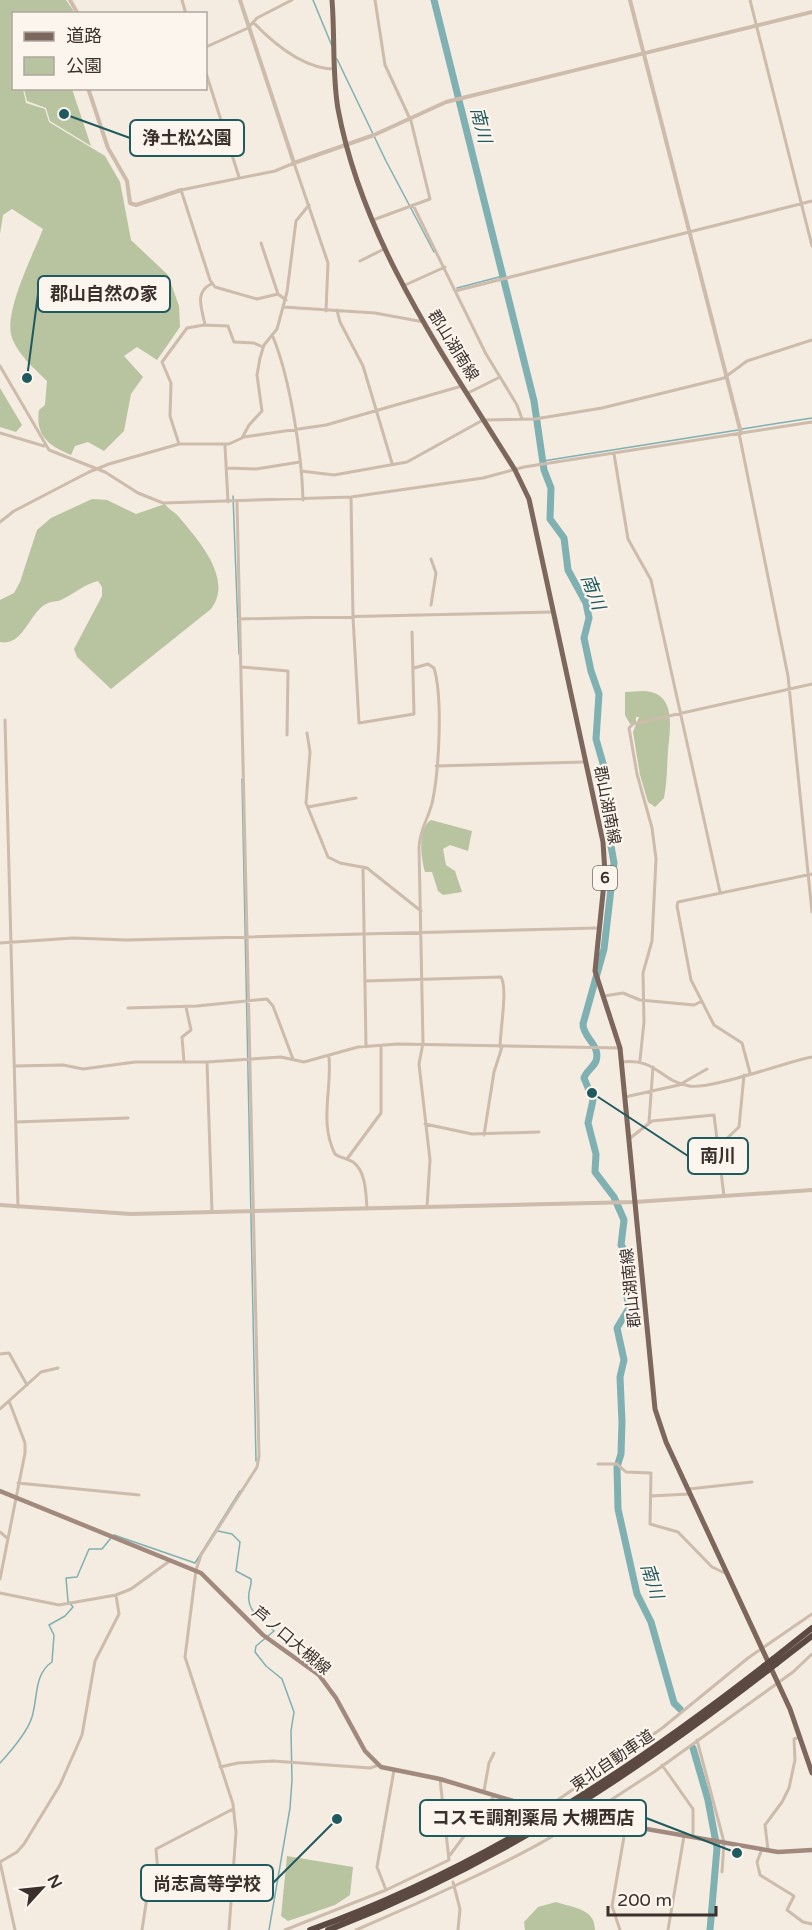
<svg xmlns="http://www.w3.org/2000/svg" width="812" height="1930" font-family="'Varela Round','Noto Sans JP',sans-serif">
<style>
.green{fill:#b8c4a0}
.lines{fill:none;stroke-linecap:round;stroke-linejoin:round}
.stream{stroke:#7fb0b2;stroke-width:1.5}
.river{stroke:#7fb0b2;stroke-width:7}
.minor{stroke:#cdbbac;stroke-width:3}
.tertiary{stroke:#cdbbac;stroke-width:4}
.secondary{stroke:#a18a7d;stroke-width:4.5}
.primary{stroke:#7d675c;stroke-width:5}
.motorway{stroke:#5c4a42;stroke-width:6}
.motorway-bridge{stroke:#5c4a42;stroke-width:6}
.labels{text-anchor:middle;stroke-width:4.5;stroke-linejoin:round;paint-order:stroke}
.shield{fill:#fbf5ee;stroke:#756b66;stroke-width:1.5}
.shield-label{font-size:15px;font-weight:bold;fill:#3b302b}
.street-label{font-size:16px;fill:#3b302b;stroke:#fbf5ee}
.water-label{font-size:18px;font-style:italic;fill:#1f5a5e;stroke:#fbf5ee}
.leader{fill:none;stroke:#1f5a5e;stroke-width:2}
.callout-dot{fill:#1f5a5e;stroke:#fbf5ee;stroke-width:2}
.callout{fill:#fbf5ee;stroke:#1f5a5e;stroke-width:2}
.callout-label{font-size:18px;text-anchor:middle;font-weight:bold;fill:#3b302b}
</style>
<rect width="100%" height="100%" fill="#f4ebe1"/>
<!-- green -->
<path class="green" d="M0,0H66L73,10V13L14,14V88L23,89L26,103L45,109L49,122L105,156L120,182L131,240L168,275L179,306L180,327L157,360L137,347L124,356L143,377L131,394L124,431L104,451L88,442L75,446L71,455C49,446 35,436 39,410L45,405L47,381C34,368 19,356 12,338C3,313 33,255 43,229L12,209L3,215L0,234Z
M24,89H72L91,146L50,121L46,108L27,101Z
M0,388L22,425L16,432L0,427Z
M92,499L107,500L136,514L165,504C169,510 175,512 179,517C198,540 234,579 211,609L111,689L77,657L74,649L102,596V587L98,581C84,584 74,594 61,600C57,602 52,601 48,603C29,611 24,647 0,642V600L14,593L20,582L37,530L51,518Z
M644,691C677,693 670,727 668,751C667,767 667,782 664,798L655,807L648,802L640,775L633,732L639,717H636V723L630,724L625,715V692Z
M431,820L472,831L468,851L450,845L443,849L446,865L455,871L462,892L443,895L438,891L432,872H425C421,859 417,829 431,820Z
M287,1856L353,1867L350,1895L335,1905L288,1921L281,1916Z
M556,1902C573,1908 595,1908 595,1930H525L524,1922L538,1907Z"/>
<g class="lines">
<!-- stream -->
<path class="stream" d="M313,0L332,46
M337,59L386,161L434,252
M457,288L503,276
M742,429L812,418
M543,461L738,430
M233,496L239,654
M242,779L256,1461
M218,1531L232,1534L240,1542L236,1571L251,1579C252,1585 249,1589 249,1594C246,1611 263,1621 274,1631L256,1646L255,1652L266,1666L282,1679L294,1712L291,1731L292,1780L290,1808L269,1930
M114,1535L195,1563L240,1491
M0,1763C12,1750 27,1733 32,1717C38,1697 34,1674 52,1662L54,1635L49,1625L65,1616L73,1607L68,1601L66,1578L77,1577L89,1549H102L111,1538"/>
<!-- river -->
<path class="river" d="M434,0L534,401L544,470L551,488L550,519L564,538L568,570L586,603L589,618L584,638L591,671L599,694L596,739L604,767L606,817L614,863L604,949L583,1024C583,1038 601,1045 596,1061C593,1068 586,1071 584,1078L593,1100L588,1123L596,1154L595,1172L614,1197L624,1220L621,1245L629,1257L632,1272L627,1297L629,1308L617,1328L624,1360L620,1377L622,1422L621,1454L617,1467L618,1509L637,1594L651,1622L674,1703L680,1709
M693,1748L708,1800L717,1848L710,1930"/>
<!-- minor -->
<path class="minor" d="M182,0L186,14
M750,0L812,246
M253,22C274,44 304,69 335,69
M206,47L248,28L257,18L292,0
M206,73L239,177
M413,205L486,354L517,405L522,419
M373,220L430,199L411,121L385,65L375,0
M261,243L278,294L286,300
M360,261L384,249
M403,286L445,267
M455,291L812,201
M278,294L257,299L215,287L210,280L181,190L275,171L294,163L328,263L326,311
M283,307L375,313L424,322
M337,310L340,322L363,366L392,463
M205,325C202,308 194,293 211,284
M273,337C290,378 302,456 303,500
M0,366L49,450L105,472L138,493L163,503L351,497L483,478L524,467L812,422
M468,393L500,377
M0,433L44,446
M739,433L788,676L812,912
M244,437L326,425L462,386
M179,444L170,416L171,383L162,362L187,328L204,325L228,326L234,342L254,343L263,347
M225,446L228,502
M614,454L628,539L651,580L720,892
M226,468L256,469L300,462
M301,471L334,475L407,462L483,420L535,419L602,408L724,378L747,361L812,340
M351,497L353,617L359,723L414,714L412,632
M0,522L14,511L89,472L109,464L179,444H229L242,438L249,425L262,411L257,375L260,358L264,345L277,329L287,292L296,221L309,205
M431,605L436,573L431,559
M239,619L553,612
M242,667L288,671L287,735
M414,668L428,664L434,668C443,698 439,767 433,799C430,816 419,830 419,848L423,1043L419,1064L430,1160L427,1207
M5,720L18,1207
M307,733L310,752L306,803L328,857L340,863L367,868L421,911
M436,766L585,762
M308,807L356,798
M363,867L366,1047
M0,943L73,938L126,940L598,928
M365,981L501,977C508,988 500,1031 500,1047
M604,996L623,993L640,1000L694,1005L702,1001
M128,1008L197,1006L267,999L273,1006L293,1059
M329,1057C332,1089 319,1123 335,1154C340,1158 347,1158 353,1162C366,1171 366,1194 367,1209
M640,1060L644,1022L643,973L652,941L656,859L652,828L637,774L629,728L633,724L812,684
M184,1062L182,1037L191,1030L186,1007
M207,1062L212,1212
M621,1062C658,1058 658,1080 689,1086C710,1090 786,1062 812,1057
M15,1066L63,1065L83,1069L135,1062H207L281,1057L304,1062L358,1047L398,1044L620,1048
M750,1073L742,1043L714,1025L691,980L677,906L678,902L812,874
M625,1097L679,1085L707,1069
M16,1122L128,1118
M649,1122L653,1067
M425,1124L472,1134L539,1132
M484,1135L494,1072L502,1047
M629,1139L652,1121L714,1115L724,1196
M719,1146L739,1127L744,1075
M347,1159L381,1113V1048
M0,1354L9,1353L27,1385
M0,1409L41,1372L58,1368
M598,1464H617L626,1472L651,1473L650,1524L678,1532L712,1567L727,1574
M18,1483L139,1495
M689,1489L752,1482
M651,1496L689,1494
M0,1532L7,1538
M0,1579L25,1453V1443L9,1401
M0,1593L59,1605L116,1595L131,1589L171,1560
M697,1740L724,1842L722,1872
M662,1765L693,1809V1837
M220,1767L238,1763L273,1761L370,1768L379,1765
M484,1791L489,1763L494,1753
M543,1810L661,1729L748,1658L812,1614
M583,1818L654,1772L793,1672L812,1654
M762,1849L757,1862L760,1875L794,1896L787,1910L803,1922L812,1924
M768,1850L765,1825L782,1802L789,1788L795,1760L794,1739L800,1737
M450,1855L494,1796
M0,1862L17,1852L24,1844L60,1785L82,1735L95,1661L119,1614L116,1595
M0,1862L15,1930
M453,1882L460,1909L458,1930
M386,1890L377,1867L394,1770
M142,1930L149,1884L158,1873L156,1849L233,1809
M229,1930L236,1832L233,1804L185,1657L196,1570L201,1555L257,1467L259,1456L237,502
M285,1930L386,1890L449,1860L440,1779
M356,1930C389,1916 566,1839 577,1817
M620,1930L612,1906L626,1825
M668,1930L684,1836"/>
<!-- tertiary -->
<path class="tertiary" d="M70,0L78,14
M240,0L294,163L374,135L446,102L812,12
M630,0L741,433
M88,88L108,148L127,181L130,203L136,205L181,190
M0,1205L131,1214L635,1202L812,1190"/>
<!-- secondary -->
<path class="secondary" d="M0,1491L201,1573L263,1635L319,1675L336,1698L365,1751L381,1767L440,1779L550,1812
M572,1816L778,1852L812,1850"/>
<!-- primary -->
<path class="primary" d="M332,0C335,36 332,74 338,109C363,243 445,357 515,470L529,499L603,842L605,873L595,971L620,1048L655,1409L666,1442L790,1709L812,1773"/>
<!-- motorway -->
<path class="motorway" d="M773,1659L812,1628
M776,1664L812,1636
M310,1930C478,1870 624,1775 764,1666
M328,1930C492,1867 629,1778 767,1671"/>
<!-- motorway-bridge -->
<path class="motorway-bridge" d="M764,1666L773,1659
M767,1671L776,1664"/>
</g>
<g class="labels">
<!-- shield labels -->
<rect class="shield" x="593" y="866" width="24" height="24" rx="4.5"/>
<g class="shield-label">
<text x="605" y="883">6</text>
</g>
<!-- street labels -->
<g class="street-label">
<text transform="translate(454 345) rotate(58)" y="6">郡山湖南線</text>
<text transform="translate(608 805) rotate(79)" y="6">郡山湖南線</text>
<text transform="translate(630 1288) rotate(-96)" y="6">郡山湖南線</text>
<text transform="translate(292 1640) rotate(40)" y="6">芦ノ口大槻線</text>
<text transform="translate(612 1760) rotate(-34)" y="6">東北自動車道</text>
</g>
<!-- water labels -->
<g class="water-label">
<text transform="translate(481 125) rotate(76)" y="6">南川</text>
<text transform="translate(593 592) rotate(69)" y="6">南川</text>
<text transform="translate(652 1581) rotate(72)" y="6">南川</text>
</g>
</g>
<!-- callouts -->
<path class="leader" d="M64 114L130 138M27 378L38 294M592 1093L688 1156M737 1853L646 1818M337 1819L273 1883"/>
<g class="callout-dot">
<circle cx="64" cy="114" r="6"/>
<circle cx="27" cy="378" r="6"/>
<circle cx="592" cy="1093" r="6"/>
<circle cx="737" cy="1853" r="6"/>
<circle cx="337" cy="1819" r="6"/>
</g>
<g class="callout">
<rect x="130" y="120" width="114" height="36" rx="6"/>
<rect x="38" y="276" width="132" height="36" rx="6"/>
<rect x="688" y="1138" width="60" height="36" rx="6"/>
<rect x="420" y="1800" width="226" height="36" rx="6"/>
<rect x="141" y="1865" width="132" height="36" rx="6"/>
</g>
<g class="callout-label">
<text x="187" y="144">浄土松公園</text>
<text x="104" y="300">郡山自然の家</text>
<text x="718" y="1162">南川</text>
<text x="533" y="1824">コスモ調剤薬局 大槻西店</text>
<text x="207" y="1890">尚志高等学校</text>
</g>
<!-- legend -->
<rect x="12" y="12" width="195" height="78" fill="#fbf5ee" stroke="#aea6a0" stroke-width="1.5"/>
<rect x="24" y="32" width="30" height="9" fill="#7d675c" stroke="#aea6a0" stroke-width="1.5"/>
<text x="66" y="42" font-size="18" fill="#3b302b">道路</text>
<rect x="24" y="57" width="30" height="18" fill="#b8c4a0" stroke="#aea6a0" stroke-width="1.5"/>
<text x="66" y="72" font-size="18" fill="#3b302b">公園</text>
<!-- north arrow -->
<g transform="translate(42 1888) rotate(63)" stroke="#fbf5ee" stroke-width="4.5" paint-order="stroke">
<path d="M0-4.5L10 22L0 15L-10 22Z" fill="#3b302b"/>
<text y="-9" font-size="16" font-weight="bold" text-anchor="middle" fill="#3b302b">N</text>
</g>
<!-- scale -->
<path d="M608 1906v9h108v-9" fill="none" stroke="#3b302b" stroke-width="3"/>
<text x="617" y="1906" font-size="18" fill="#3b302b" stroke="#fbf5ee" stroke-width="4.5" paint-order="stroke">200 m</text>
</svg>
